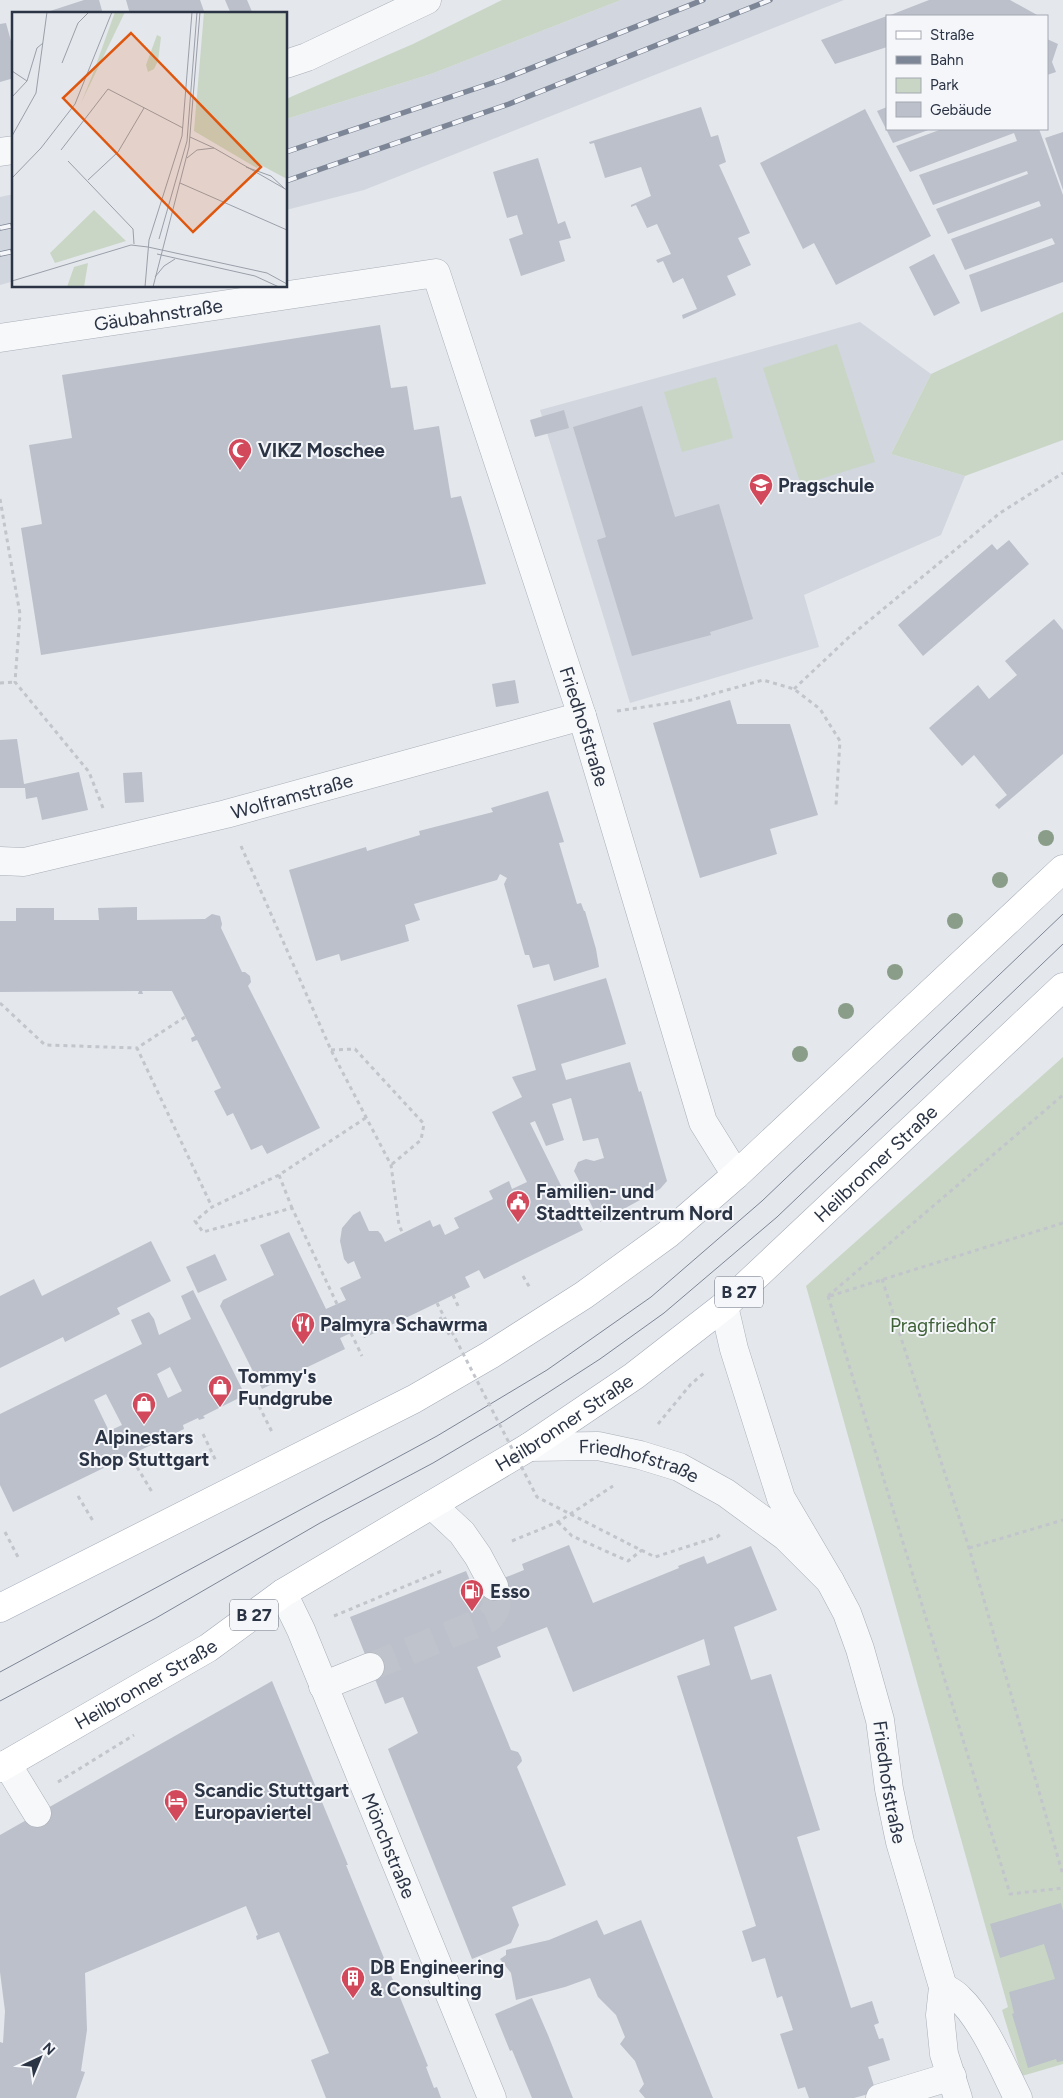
<svg xmlns="http://www.w3.org/2000/svg" width="1063" height="2098" font-family="Figtree,sans-serif">
<style>
.built{fill:#d2d6de}
.green{fill:#c9d6c5}
.building{fill:#bbc0ca;fill-rule:evenodd}
.lines{fill:none;stroke-linecap:round;stroke-linejoin:round}
.minor-tunnel{stroke:#bfc3cb;stroke-width:28;stroke-dasharray:28 14;stroke-linecap:butt}
.minor-casing{stroke:#a9aeb7;stroke-width:29}
.major-casing{stroke:#a3abb8;stroke-width:29}
.path{stroke:#c2c5cb;stroke-width:3;stroke-dasharray:4 4;stroke-linecap:butt}
.minor{stroke:#f7f8fa;stroke-width:28}
.major{stroke:#fff;stroke-width:28}
.tram{stroke:#7d8696;stroke-width:1}
.rail-casing{stroke:#7d8696;stroke-width:5.5}
.rail{stroke:#f4f6f9;stroke-width:4;stroke-dasharray:11;stroke-linecap:butt}
.path-bridge{stroke:#c2c5cb;stroke-width:3;stroke-dasharray:4 4;stroke-linecap:butt}
.tree{fill:#899d89}
.labels{text-anchor:middle;stroke-width:4;stroke-linejoin:round;paint-order:stroke}
.shield{fill:#f4f6f9;stroke:#676e7b;stroke-width:1}
.shield-label{font-size:18px;font-weight:bold;fill:#2b3445}
.street-label{font-size:19px;fill:#2b3445;stroke:#f4f6f9}
.poi-label{font-size:19px;font-weight:bold;fill:#2b3445;stroke:#f4f6f9;text-anchor:start}
.park-label{font-size:19px;fill:#3f6138;stroke:#f4f6f9}
.inset-road{fill:none;stroke:#9a9fa9;stroke-width:1}
.view{fill:#df570f;fill-opacity:0.15;stroke:#df570f;stroke-width:2.5}
.inset-edge{fill:none;stroke:#2b3445;stroke-width:2.5}
</style>
<rect width="100%" height="100%" fill="#e4e7ec"/>
<!-- built -->
<path class="built" d="M621,0H844L364,190L286,210V119L431,74Z
M14,194V281L0,285V197Z
M860,322L931,374L891,454L965,476L941,535L804,595L819,647L630,703L540,410Z"/>
<!-- green -->
<path class="green" d="M502,0H621L431,74L286,119V99L413,44Z
M1063,312V440L965,476L891,454L931,374Z
M837,344L875,462L801,485L763,368Z
M716,377L733,438L682,452L664,392Z
M1063,1057V2064L1022,2076L1002,2010L1008,2007L806,1286Z"/>
<!-- building -->
<path class="building" d="M84,0H99L103,14H41Z
M126,0H200L205,14H130Z
M225,0H247L253,14H231Z
M929,0H1010L1039,16H888Z
M887,16V47L835,64L821,40Z
M6,23L14,52V78L0,82V24Z
M1047,39L1058,44L1052,62L1056,72L1047,75Z
M701,107L711,137L718,135L726,162L719,165L750,233L738,238L751,265L727,276L736,295L683,319L682,315L697,309L683,278L673,283L663,261L658,263L656,260L671,254L657,224L647,228L636,205L631,207V205L651,196L641,167L605,178L594,143L590,144L589,142Z
M887,107V129H931L893,143L877,111Z
M865,109L931,236L836,285L814,243L803,249L760,163Z
M942,129H1039L1063,195V282L981,312L969,275L1055,244L1052,238L965,270L951,239L1041,206L1039,201L948,234L936,209L1028,174L1027,171L933,205L919,175L1017,141L1014,133L910,172L896,146Z
M1063,132V190L1045,138Z
M538,158L558,224L565,221L571,238L559,241L565,261L521,276L509,239L523,234L517,215L507,218L493,172Z
M934,254L960,303L934,316L909,267Z
M380,325L391,388L407,386L414,430L439,426L451,498L461,496L486,584L41,655L21,528L42,524L29,445L72,438L62,375Z
M642,406L675,517L719,504L753,619L710,632L711,635L632,656L597,540L606,537L573,427Z
M564,410L569,428L535,437L530,420Z
M1009,540L1029,564L923,656L898,625L992,544L997,550Z
M1054,619L1063,630V754L999,809L995,805L1007,795L974,755L962,766L929,728L978,685L989,699L1017,675L1005,661Z
M515,680L519,703L496,707L492,684Z
M730,700L737,724H790L818,815L770,829L777,854L700,878L653,723Z
M17,739L24,784L79,772L88,810L42,820L37,797L26,799L25,788H0V740Z
M142,772L144,802L125,803L123,773Z
M548,791L564,842L559,843L577,904L581,903L584,911H585L596,949L599,967L554,981L549,964L533,968L529,955H525L504,884L507,878L500,874L497,880L414,904L420,920L405,925L409,941L341,961L339,954L316,961L289,870L366,847L367,851L420,835L419,831L493,812L491,808Z
M137,907V920L205,919L212,914L220,916L222,924L221,928L242,972H245L250,976L251,982L248,986L320,1128L267,1154L262,1145L251,1150L233,1113L227,1116L214,1091L221,1088L197,1040L192,1042L191,1038L195,1036L172,991H142L143,994H138L139,991L0,992V921H16V908H54V920H99L98,908Z
M606,978L626,1044L561,1064L566,1080L630,1062L639,1092L641,1091L667,1181L660,1189L600,1222L574,1171L578,1162L586,1159L594,1161L604,1158L598,1138L583,1141L571,1098L552,1104L564,1140L546,1146L535,1121L530,1123L583,1230L484,1279L479,1270L465,1277L470,1287L364,1338L360,1329L351,1333L340,1338L345,1349L262,1389L220,1306L223,1300L274,1275L260,1245L289,1232L326,1309L346,1300L340,1288L361,1278L354,1261L348,1264L344,1259L340,1241L342,1228L353,1215L360,1211L369,1231H378L381,1234L385,1242L430,1220L433,1227L440,1224L445,1235L459,1228L454,1218L493,1199L489,1191L509,1181L512,1189L527,1182L492,1112L522,1097L512,1077L536,1070L517,1005Z
M151,1241L171,1281L117,1308L120,1314L65,1342L63,1337L0,1368V1296L34,1279L42,1296Z
M215,1254L227,1280L198,1293L186,1267Z
M193,1290L245,1395L203,1416L205,1418L199,1420L198,1418L183,1425L184,1429L13,1512L0,1485V1414L142,1344L131,1320L149,1312L154,1319L159,1335L191,1319L181,1296ZM170,1367L182,1391L168,1398L157,1374ZM106,1394L122,1425L109,1431L94,1400Z
M569,1545L593,1603L679,1568L678,1566L704,1556L707,1564L751,1546L777,1610L734,1627L751,1680L771,1674L820,1830L797,1837L851,2008L872,2001L879,2023L874,2025L879,2039L883,2038L890,2060L868,2067L876,2092L854,2098H809L805,2087L798,2089L780,2034L793,2030L782,1996L777,1998L765,1958L752,1962L742,1931L756,1926L677,1676L710,1665L704,1639L573,1692L547,1627L497,1647L501,1657L477,1667L511,1750L518,1752L521,1757L522,1761L517,1767L566,1885L512,1907L519,1925L511,1943L472,1959L388,1749L418,1733L403,1697L385,1704L350,1617L466,1571L474,1590L524,1570L522,1564Z
M272,1681L348,1865H346L428,2066L426,2067L434,2088L437,2087L441,2098H326L311,2060L329,2053L279,1932L257,1940L256,1936L258,1935L246,1906L85,1973L87,2030L81,2071L85,2072L76,2098H0V2042L3,2043L5,2011L0,1972V1835Z
M1061,1903L1063,1911V2061L1057,2062L1056,2059L1028,2068L1012,2014L1014,2013L1009,1992L1055,1979L1044,1944L1000,1958L990,1924Z
M597,1920L604,1935L641,1920L713,2098H645L639,2091L644,2084L635,2061L620,2044L625,2037L616,2015L598,1997L590,1978L565,1987L516,2000L511,1973L500,1959L506,1955V1950L549,1940Z
M532,1998L548,2035L573,2098H532L512,2050L510,2051L495,2014Z"/>
<g class="lines">
<!-- minor-tunnel -->
<path class="minor-tunnel" d="M370,1667L488,1619C500,1609 497,1601 494,1586"/>
<!-- minor casing -->
<g class="minor-casing">
<g id="minor">
<path d="M286,64L307,57L427,0"/>
<path d="M0,152L14,150"/>
<path id="s1" d="M0,338L436,273L582,716L703,1122L736,1175"/>
<path id="s2" d="M0,861L24,862L226,814L582,716"/>
<path id="s3" d="M529,1447L598,1446L640,1455L679,1467L726,1493L786,1537L830,1581L781,1498L734,1349L724,1306"/>
<path d="M432,1505L462,1533L478,1556L494,1586"/>
<path id="s4" d="M830,1581L847,1613L860,1649L880,1720L889,1789L900,1842L943,1987L940,2015L944,2054L958,2098"/>
<path id="s5" d="M283,1593L301,1630L492,2098"/>
<path d="M323,1686L370,1667"/>
<path d="M7,1764L37,1813"/>
<path d="M943,1987C948,1990 955,1993 959,1998C983,2020 1003,2068 1018,2098"/>
<path d="M880,2098L952,2076"/>
</g>
</g>
<!-- major casing -->
<g class="major-casing">
<g id="major">
<path d="M0,1608L414,1399L490,1355L584,1295L668,1234L736,1175L1063,869"/>
<path id="s6" d="M0,1768L208,1648L283,1593L529,1447L634,1376L724,1306L1063,987"/>
</g>
</g>
<!-- path -->
<path class="path" d="M0,499L20,614L15,682L89,772L103,808
M0,683L15,682
M794,689L848,638L1000,513L1063,473
M617,711L691,700L763,680L794,689L820,709L840,741L836,805
M241,846L331,1050L391,1165L399,1225L403,1234
M0,1003L45,1045L137,1048
M185,1017L137,1048L212,1207
M331,1050L355,1049L424,1124L421,1140L391,1165
M279,1175L292,1208
M523,1276L530,1288
M882,1279L969,1548L1063,1875
M453,1295L459,1308
M828,1296L1010,1894L1063,1888
M828,1296L1063,1095
M830,1296L1063,1223
M337,1304L292,1208L203,1232L195,1221L212,1207L279,1175L367,1117
M440,1317L450,1336
M351,1333L362,1356
M259,1406L272,1432
M658,1424L691,1384L704,1373
M203,1434L216,1461
M137,1467L152,1492
M78,1496L93,1521
M558,1522L572,1536L628,1561L642,1550
M5,1532L19,1559
M512,1541L558,1522L613,1486
M627,1543L655,1557L717,1537L722,1533
M969,1548L1063,1520
M334,1616L444,1570
M58,1782L134,1735"/>
<!-- minor -->
<use href="#minor" class="minor"/>
<!-- major -->
<use href="#major" class="major"/>
<!-- tram -->
<path class="tram" d="M0,1672L437,1436L547,1370L651,1297L762,1201L1063,914
M0,1701L156,1618L320,1523L433,1463L504,1421L600,1359L664,1313L777,1217L1063,944"/>
<!-- rail casing -->
<g class="rail-casing">
<path id="rail" d="M286,152L501,80L703,0
M286,181L509,104L770,0
M0,228L14,225
M0,254L14,251"/>
</g>
<!-- rail -->
<use href="#rail" class="rail"/>
<!-- path-bridge -->
<path class="path-bridge" d="M437,1303L537,1497L627,1543"/>
</g>
<!-- trees -->
<g class="tree">
<circle cx="1046" cy="838" r="8"/>
<circle cx="1000" cy="880" r="8"/>
<circle cx="955" cy="921" r="8"/>
<circle cx="895" cy="972" r="8"/>
<circle cx="846" cy="1011" r="8"/>
<circle cx="800" cy="1054" r="8"/>
</g>
<!-- icons -->
<defs>
<g id="mosque-pin" transform="scale(1.25)"><path d="M0 17L-7.5 6A9.5 9.5 0 1 1 7.5 6Z" fill="#d1495b" stroke="#f4f6f9"/><path d="M3.5-4.9A6 6 0 1 0 3.5 4.9A5 5 0 1 1 3.5-4.9Z" fill="#fff"/></g>
<g id="school-pin" transform="scale(1.25)"><path d="M0 17L-7.5 6A9.5 9.5 0 1 1 7.5 6Z" fill="#d1495b" stroke="#f4f6f9"/><path d="M0-5L7-2L0 1L-7-2ZM-4 1L0 2.5L4 1V4Q0 6-4 4Z" fill="#fff"/></g>
<g id="civic-pin" transform="scale(1.25)"><path d="M0 17L-7.5 6A9.5 9.5 0 1 1 7.5 6Z" fill="#d1495b" stroke="#f4f6f9"/><path d="M-.6-6.5H3V-4.5H.6V-3L4-1V1h2V6H-6V1h2V-1L-.6-3ZM-1.2 2.5V6h2.4V2.5Z" fill="#fff"/></g>
<g id="restaurant-pin" transform="scale(1.25)"><path d="M0 17L-7.5 6A9.5 9.5 0 1 1 7.5 6Z" fill="#d1495b" stroke="#f4f6f9"/><path d="M-5-6h1v4h1v-4h1v4h1v-4h1v5L-1.5 .5V6h-2V.5L-5-1ZM5-6V6H3V1.5H1.5Q1.5-4 5-6Z" fill="#fff"/></g>
<g id="shop-pin" transform="scale(1.25)"><path d="M0 17L-7.5 6A9.5 9.5 0 1 1 7.5 6Z" fill="#d1495b" stroke="#f4f6f9"/><path d="M-5-2.5h2.3a2.7 3.5 0 0 1 5.4 0H5L5.5 6h-11ZM-1.5-2.5h3a1.5 2.3 0 0 0-3 0Z" fill="#fff"/></g>
<g id="fuel-pin" transform="scale(1.25)"><path d="M0 17L-7.5 6A9.5 9.5 0 1 1 7.5 6Z" fill="#d1495b" stroke="#f4f6f9"/><path d="M-5.5-6h7V0h2V4h1.3V-2.5L3-4.5l.8-.8L6-3V5H2.5V1h-1V6h-7ZM-4.2-4.7v3.2H.2V-4.7Z" fill="#fff"/></g>
<g id="hotel-pin" transform="scale(1.25)"><path d="M0 17L-7.5 6A9.5 9.5 0 1 1 7.5 6Z" fill="#d1495b" stroke="#f4f6f9"/><path d="M-6-4.5h1.5V1H6V5H4.5V3h-9V5H-6ZM-4 0a1.8 1.8 0 1 1 3.6 0ZM.5 0V-2.5h3Q6-2.5 6 0Z" fill="#fff"/></g>
<g id="building-pin" transform="scale(1.25)"><path d="M0 17L-7.5 6A9.5 9.5 0 1 1 7.5 6Z" fill="#d1495b" stroke="#f4f6f9"/><path d="M-4-6H4V6H1V3H-1V6H-4ZM-2.5-4.3h1.7v1.8h-1.7ZM.8-4.3h1.7v1.8H.8ZM-2.5-1h1.7V.8h-1.7ZM.8-1h1.7V.8H.8Z" fill="#fff"/></g>
</defs>
<g fill-rule="evenodd">
<use href="#mosque-pin" x="240" y="450"/>
<use href="#school-pin" x="761" y="485"/>
<use href="#civic-pin" x="518" y="1202"/>
<use href="#restaurant-pin" x="303" y="1324"/>
<use href="#shop-pin" x="220" y="1387"/>
<use href="#shop-pin" x="144" y="1404"/>
<use href="#fuel-pin" x="472" y="1591"/>
<use href="#hotel-pin" x="176" y="1801"/>
<use href="#building-pin" x="353" y="1978"/>
</g>
<g class="labels">
<!-- shield labels -->
<g class="shield">
<rect x="715" y="1276.5" width="48" height="31" rx="4"/>
<rect x="230" y="1599.5" width="48" height="31" rx="4"/>
</g>
<g class="shield-label">
<text x="739" y="1298">B 27</text>
<text x="254" y="1621">B 27</text>
</g>
<!-- street labels -->
<g class="street-label">
<text dy="7" stroke="none"><textPath href="#s1" startOffset="160">Gäubahnstraße</textPath></text>
<text dy="7" stroke="none"><textPath href="#s1" startOffset="918">Friedhofstraße</textPath></text>
<text dy="7" stroke="none"><textPath href="#s2" startOffset="300">Wolframstraße</textPath></text>
<text dy="7" stroke="none"><textPath href="#s6" startOffset="1068">Heilbronner Straße</textPath></text>
<text dy="7" stroke="none"><textPath href="#s6" startOffset="662">Heilbronner Straße</textPath></text>
<text dy="7" stroke="none"><textPath href="#s3" startOffset="112">Friedhofstraße</textPath></text>
<text dy="7" stroke="none"><textPath href="#s6" startOffset="168">Heilbronner Straße</textPath></text>
<text dy="7" stroke="none"><textPath href="#s4" startOffset="211">Friedhofstraße</textPath></text>
<text dy="7" stroke="none"><textPath href="#s5" startOffset="274">Mönchstraße</textPath></text>
</g>
<!-- poi labels -->
<g class="poi-label">
<text x="258" y="457">VIKZ Moschee</text>
<text x="778" y="492">Pragschule</text>
<text x="536" y="1198">Familien- und<tspan x="536" dy="22">Stadtteilzentrum Nord</tspan></text>
<text x="320" y="1331">Palmyra Schawrma</text>
<text x="238" y="1383">Tommy's<tspan x="238" dy="22">Fundgrube</tspan></text>
<text x="144" y="1444" text-anchor="middle">Alpinestars<tspan x="144" dy="22">Shop Stuttgart</tspan></text>
<text x="490" y="1598">Esso</text>
<text x="194" y="1797">Scandic Stuttgart<tspan x="194" dy="22">Europaviertel</tspan></text>
<text x="370" y="1974">DB Engineering<tspan x="370" dy="22">&amp; Consulting</tspan></text>
</g>
<!-- park labels -->
<g class="park-label">
<text x="943" y="1332">Pragfriedhof</text>
</g>
</g>
<!-- overview -->
<g transform="translate(12 12)">
<rect width="275" height="275" fill="#e4e7ec"/>
<path d="M103,0H113L69,91L80,64ZM192,0H275V167L247,152L245,156L182,119ZM145,23L149,25L146,49L142,57L136,60L134,53ZM82,198L114,229L43,251L38,241ZM76,251L72,275H55L62,255Z" fill="#c9d6c5"/>
<path class="inset-road" d="M50,51L66,11L77,0M0,59L15,69M0,85L15,69L25,36L31,31M0,124L24,81L35,0M202,136L275,178M49,138L96,77L171,116M175,146L185,138L202,136L178,125M56,149L121,217L122,232M234,155L259,164L273,177M0,166L29,136L63,92L100,0M76,168L106,140L132,96M168,171L275,218M147,227L175,129L185,0M136,235L255,261L275,272M145,242L243,264L267,275M143,265L152,254L163,247M0,269L119,233L136,235M133,275L137,228L170,124L180,0M141,275L177,135L188,0"/>
<path class="view" d="M119,21L249,155L181,220L51,86Z"/>
<rect width="275" height="275" class="inset-edge"/>
</g>
<!-- legend -->
<rect x="886" y="15" width="162" height="115" fill="#f4f6f9" stroke="#a4a8b1"/>
<rect x="896" y="31" width="25" height="8" fill="#ffffff" stroke="#a4a8b1"/>
<text x="930" y="40" font-size="15" fill="#2b3445">Straße</text>
<rect x="896" y="56" width="25" height="8" fill="#7d8696" stroke="#a4a8b1"/>
<text x="930" y="65" font-size="15" fill="#2b3445">Bahn</text>
<rect x="896" y="78" width="25" height="15" fill="#c9d6c5" stroke="#a4a8b1"/>
<text x="930" y="90" font-size="15" fill="#2b3445">Park</text>
<rect x="896" y="102" width="25" height="15" fill="#bbc0ca" stroke="#a4a8b1"/>
<text x="930" y="115" font-size="15" fill="#2b3445">Gebäude</text>
<!-- north arrow -->
<g transform="translate(40 2058) rotate(44)" stroke="#f4f6f9" stroke-width="4" paint-order="stroke">
<path d="M0-4L9 19L0 12L-9 19Z" fill="#2b3445"/>
<text y="-8" font-size="14" font-weight="bold" text-anchor="middle" fill="#2b3445">N</text>
</g>
</svg>
